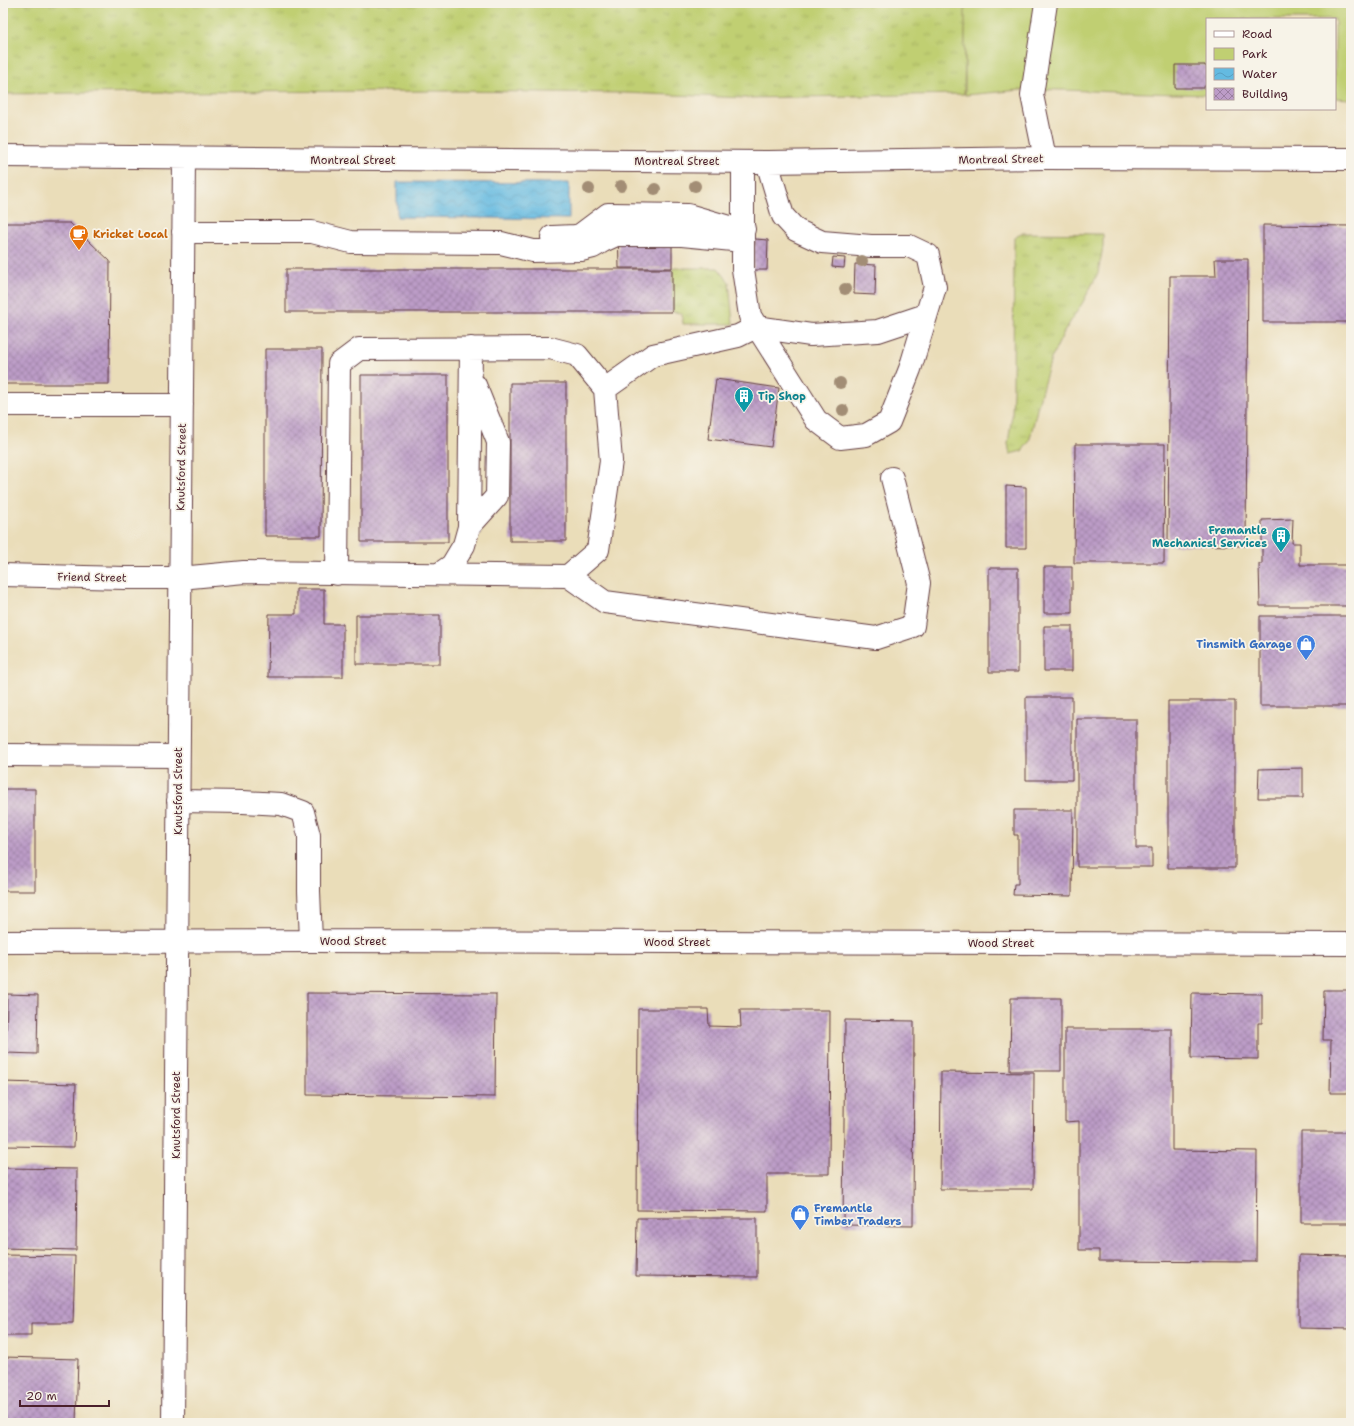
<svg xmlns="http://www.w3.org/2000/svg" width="1354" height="1426" font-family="'Shantell Sans',sans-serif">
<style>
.grass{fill:url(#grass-tufts);stroke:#85774e}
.park{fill:#c0cf72;stroke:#85774e}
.water{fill:url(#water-waves);stroke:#576c86}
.building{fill:url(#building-cross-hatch)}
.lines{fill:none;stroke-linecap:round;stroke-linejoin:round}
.minor-casing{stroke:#623c40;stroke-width:24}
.minor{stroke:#fff;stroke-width:22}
.tree{fill:#a28d75}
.labels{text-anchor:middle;stroke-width:3.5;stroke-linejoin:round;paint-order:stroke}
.street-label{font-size:11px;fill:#4a1f2b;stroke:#f7f3e8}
.food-label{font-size:11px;font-weight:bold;fill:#c56008;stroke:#f7f3e8;text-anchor:start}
.culture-label{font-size:11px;font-weight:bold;fill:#0d838f;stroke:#f7f3e8;text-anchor:start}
.shop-label{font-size:11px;font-weight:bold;fill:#366cbe;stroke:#f7f3e8;text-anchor:end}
</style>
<defs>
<pattern id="grass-tufts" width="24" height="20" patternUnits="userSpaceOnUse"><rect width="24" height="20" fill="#c0cf72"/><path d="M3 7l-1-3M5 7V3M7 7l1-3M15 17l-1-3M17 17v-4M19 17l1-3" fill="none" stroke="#a6b163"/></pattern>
<pattern id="water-waves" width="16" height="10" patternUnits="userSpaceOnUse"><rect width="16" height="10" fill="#64bae1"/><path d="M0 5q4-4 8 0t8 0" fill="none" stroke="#589fc1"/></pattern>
<pattern id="building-cross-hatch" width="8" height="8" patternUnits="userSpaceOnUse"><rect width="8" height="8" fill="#bc9cc7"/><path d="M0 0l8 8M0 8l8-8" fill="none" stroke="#9b7fa2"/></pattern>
</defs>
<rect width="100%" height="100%" fill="#f7f3e8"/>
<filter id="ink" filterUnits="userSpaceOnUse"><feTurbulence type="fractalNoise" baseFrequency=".025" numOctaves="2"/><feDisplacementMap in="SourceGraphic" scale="8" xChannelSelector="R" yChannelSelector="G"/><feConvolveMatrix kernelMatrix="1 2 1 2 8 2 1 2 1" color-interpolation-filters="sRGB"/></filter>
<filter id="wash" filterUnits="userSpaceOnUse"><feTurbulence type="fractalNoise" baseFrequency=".012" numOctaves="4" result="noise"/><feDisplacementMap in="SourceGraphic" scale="16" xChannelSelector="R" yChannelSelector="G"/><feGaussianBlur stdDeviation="0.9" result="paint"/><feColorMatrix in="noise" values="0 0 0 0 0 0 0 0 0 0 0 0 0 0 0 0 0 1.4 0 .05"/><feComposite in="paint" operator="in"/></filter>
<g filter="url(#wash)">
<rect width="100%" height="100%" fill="#eaddb9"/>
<!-- grass -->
<path class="grass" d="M3,3H966L964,94L746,98L625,93L451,91L163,92L3,94Z
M1021,233L1103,234V247L1098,273L1083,302L1064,332L1051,359L1041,393L1029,442L1022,451L1010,454L1008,444L1012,414L1013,391L1014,239Z
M676,268H718L729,282L733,324H683L682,313L672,312V269Z"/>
<!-- park -->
<path class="park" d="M965,3H1351V99L1335,98V19H1207V95L1032,89L965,95Z"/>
<!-- water -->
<path class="water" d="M397,182L569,183V219L397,217Z"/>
<g id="blocks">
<!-- building -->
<path class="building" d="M1175,65H1205V66H1207V86H1204L1205,88H1175Z
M3,223H70L110,261L109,384H3Z
M672,223V268H619L618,224Z
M1263,225L1351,226V322H1263Z
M755,239L768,240L767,270H753Z
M833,257L845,258L844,268L832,267Z
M1215,259H1248L1246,546L1168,545L1170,276H1216Z
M855,264L876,265L875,295L854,294Z
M286,269H672V312H286Z
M265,349H322L321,536H265Z
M361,375H448V542H361Z
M716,379L779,388L771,447L708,439Z
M510,383H566V541H510Z
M1075,444H1165L1164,563H1074Z
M1006,486L1026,487V548H1006Z
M1293,519L1292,543H1300V565H1351V606H1260L1259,564H1262V520Z
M1044,567H1072V613H1044Z
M989,568H1018V672H989Z
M296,589H324V624H343V677H268L269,614H296Z
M356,615H440V664H356Z
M1260,616H1351V706H1260Z
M1044,626H1072V671H1044Z
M1026,697H1072V780H1026Z
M1168,701H1235V868H1168Z
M1077,719H1136V848H1152V867H1077Z
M1303,768V798H1258L1259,769Z
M3,789H35V891H3Z
M1014,810H1073L1072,896L1013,895L1014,884H1018V835H1014Z
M1324,990H1351V1093H1330L1331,1040H1323Z
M307,993L496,994L495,1097L307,1095Z
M1192,993L1262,994V1023H1258V1059L1191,1058Z
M7,994L38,995L37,1054L6,1053Z
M1011,998H1061V1071H1010Z
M638,1009H708L709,1026L741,1027L740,1010H830L829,1174H767V1211L637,1210Z
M845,1020L914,1021L913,1226L843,1225Z
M1065,1029H1172V1150L1257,1151L1256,1262L1099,1261V1250H1079V1121L1065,1122Z
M941,1072L1034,1073L1033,1189H940Z
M3,1082L76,1084L74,1147L3,1146Z
M1301,1132H1351V1223H1301Z
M3,1168L77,1169L76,1250L3,1248Z
M637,1218H757V1277L636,1276Z
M3,1255L75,1256L73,1323H31V1336H3Z
M1299,1255L1351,1256V1329L1299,1328Z
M3,1357L78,1359L76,1423H3Z"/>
</g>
</g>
<g filter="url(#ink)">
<use href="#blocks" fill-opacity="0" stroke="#623c40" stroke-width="1"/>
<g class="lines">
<!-- minor casing -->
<g class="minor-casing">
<path id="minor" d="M3,156L767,162L1045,158L1351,159
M1045,158L1032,95L1046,3
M743,162V269L750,316L816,420L840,438L866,435L889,422L910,369L935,287L928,255L909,246H871L822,242L796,230L783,216L767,162
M183,232H312L351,242L501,243L533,251L581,250L593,247L603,241L616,235H682L743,241
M552,237L575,236L580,235L608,214L688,215L729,227L744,229
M605,389L653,355L738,336L756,327L811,335L878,331L926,315
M3,405H182
M469,527L497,496L498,442L475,385
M439,574L452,565L464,545L469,527L471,348
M3,575L125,578H180L244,572L568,576L598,550L611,461L605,389L577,355L550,348L359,349L339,364L337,574
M568,576L605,602L876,638L913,626L919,583L892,478
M3,755L178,756
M178,801L243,802L281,804L303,812L309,835V891L311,941
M3,942L311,941L1351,944
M173,1423L184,159"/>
</g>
<!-- minor -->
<use href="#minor" class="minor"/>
</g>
<!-- trees -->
<g class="tree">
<circle cx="621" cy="186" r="6"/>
<circle cx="695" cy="186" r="6"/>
<circle cx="589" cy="189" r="6"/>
<circle cx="655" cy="189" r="6"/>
<circle cx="862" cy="261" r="6"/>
<circle cx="845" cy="289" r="6"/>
<circle cx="840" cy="383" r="6"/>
<circle cx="843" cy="410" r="6"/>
</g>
</g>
<!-- icons -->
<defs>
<g id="cafe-pin" transform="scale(1)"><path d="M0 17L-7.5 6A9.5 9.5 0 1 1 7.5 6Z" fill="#e8710a" stroke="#f7f3e8"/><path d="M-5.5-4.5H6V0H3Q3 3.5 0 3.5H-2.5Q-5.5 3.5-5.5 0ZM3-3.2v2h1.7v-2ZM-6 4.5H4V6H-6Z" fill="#fff"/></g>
<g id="building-pin" transform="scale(1)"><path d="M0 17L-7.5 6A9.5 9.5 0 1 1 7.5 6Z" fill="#0f9aa8" stroke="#f7f3e8"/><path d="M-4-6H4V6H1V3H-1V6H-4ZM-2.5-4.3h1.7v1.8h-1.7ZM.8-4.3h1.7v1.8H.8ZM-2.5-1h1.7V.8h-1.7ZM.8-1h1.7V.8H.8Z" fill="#fff"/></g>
<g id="shop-pin" transform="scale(1)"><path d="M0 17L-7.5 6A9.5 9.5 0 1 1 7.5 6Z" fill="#3f7fe0" stroke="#f7f3e8"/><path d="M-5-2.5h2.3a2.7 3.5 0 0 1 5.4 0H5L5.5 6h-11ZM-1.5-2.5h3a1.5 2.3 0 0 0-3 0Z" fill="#fff"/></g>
</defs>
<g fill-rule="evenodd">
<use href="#cafe-pin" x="79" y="234"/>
<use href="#building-pin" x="744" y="396"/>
<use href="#building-pin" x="1281" y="536"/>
<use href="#shop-pin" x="1306" y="644"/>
<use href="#shop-pin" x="800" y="1214"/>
</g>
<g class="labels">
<!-- street labels -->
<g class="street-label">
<text transform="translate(1001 159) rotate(-1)" y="4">Montreal Street</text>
<text x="353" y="164">Montreal Street</text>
<text x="677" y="165">Montreal Street</text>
<text transform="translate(181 467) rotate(-89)" y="4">Knutsford Street</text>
<text transform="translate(92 577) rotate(1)" y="4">Friend Street</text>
<text transform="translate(178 791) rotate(-90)" y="4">Knutsford Street</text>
<text x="353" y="945">Wood Street</text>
<text x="677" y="946">Wood Street</text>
<text x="1001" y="947">Wood Street</text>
<text transform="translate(176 1115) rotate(-90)" y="4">Knutsford Street</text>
</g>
<!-- food labels -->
<g class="food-label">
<text x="93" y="238">Kricket Local</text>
</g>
<!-- culture labels -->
<g class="culture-label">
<text x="758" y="400">Tip Shop</text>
<text x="1267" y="534" text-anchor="end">Fremantle<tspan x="1267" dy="13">Mechanicsl Services</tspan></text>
</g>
<!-- shop labels -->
<g class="shop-label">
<text x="1292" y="648">Tinsmith Garage</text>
<text x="814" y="1212" text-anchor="start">Fremantle<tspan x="814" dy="13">Timber Traders</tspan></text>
</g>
</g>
<!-- margin -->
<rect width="1354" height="1426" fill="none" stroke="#f7f3e8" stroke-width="16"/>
<!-- legend -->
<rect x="1206" y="18" width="130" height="92" fill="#f7f3e8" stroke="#b29e9c"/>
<rect x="1214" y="31" width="20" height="6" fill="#ffffff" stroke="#b29e9c"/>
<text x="1242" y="38" font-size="12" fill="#4a1f2b">Road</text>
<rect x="1214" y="48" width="20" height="12" fill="#c0cf72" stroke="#b29e9c"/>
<text x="1242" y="58" font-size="12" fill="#4a1f2b">Park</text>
<rect x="1214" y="68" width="20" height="12" fill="url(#water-waves)" stroke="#b29e9c"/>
<text x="1242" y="78" font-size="12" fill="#4a1f2b">Water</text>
<rect x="1214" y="88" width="20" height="12" fill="url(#building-cross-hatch)" stroke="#b29e9c"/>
<text x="1242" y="98" font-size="12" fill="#4a1f2b">Building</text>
<!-- scale -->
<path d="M20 1400v6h89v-6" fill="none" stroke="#4a1f2b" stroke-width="2"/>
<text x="26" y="1400" font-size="12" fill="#4a1f2b" stroke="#f7f3e8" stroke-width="3" paint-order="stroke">20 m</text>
</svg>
